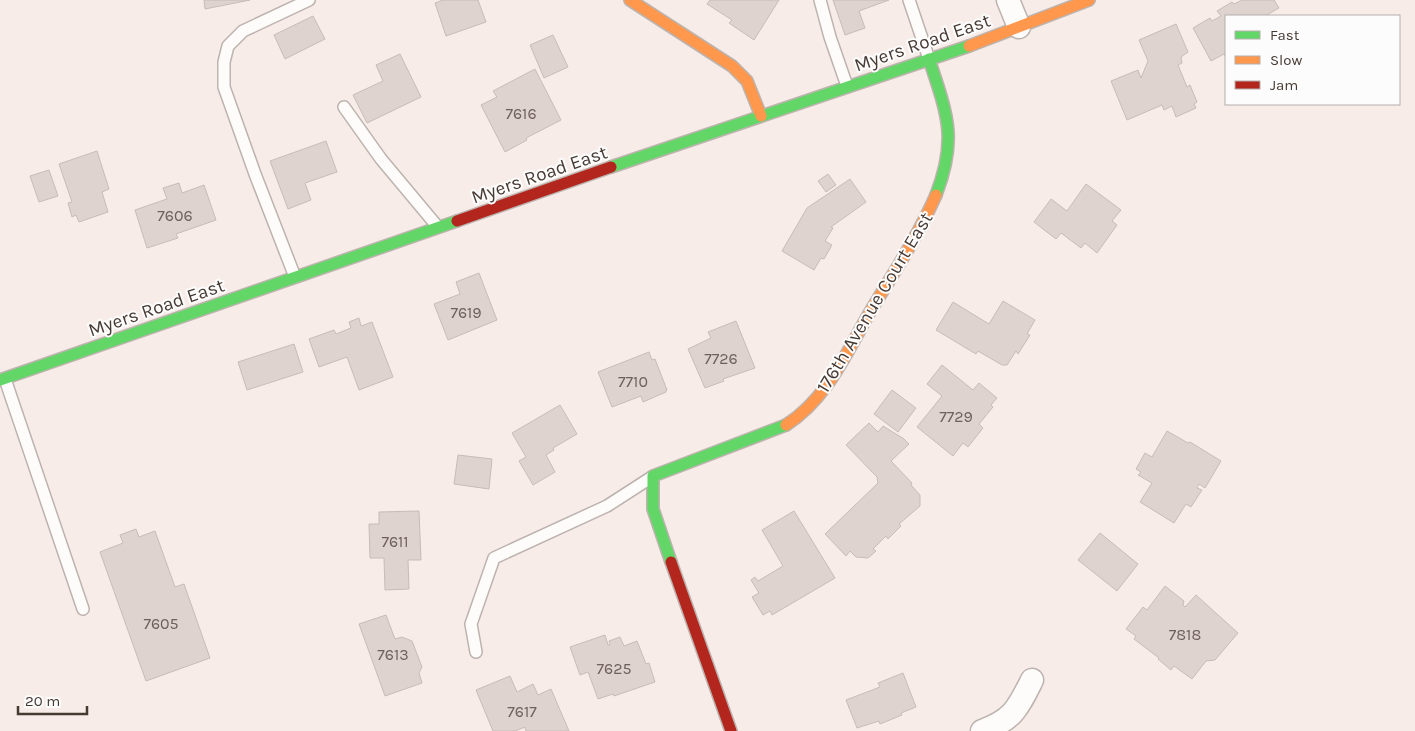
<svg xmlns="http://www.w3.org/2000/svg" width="1415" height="731" font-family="Karla,sans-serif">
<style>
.building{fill:#dfd3cf;stroke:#c7bcb8}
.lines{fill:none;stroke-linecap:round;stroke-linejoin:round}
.lane-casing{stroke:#bdb3ae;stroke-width:14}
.street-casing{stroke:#bdb3ae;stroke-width:25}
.fast-casing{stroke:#bdb3ae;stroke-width:14}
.slow-casing{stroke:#bdb3ae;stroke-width:14}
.jam-casing{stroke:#bdb3ae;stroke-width:14}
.lane{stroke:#fefcfb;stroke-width:11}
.street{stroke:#fefcfb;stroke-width:22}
.fast{stroke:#63d668;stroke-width:11}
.slow{stroke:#ff974d;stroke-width:11}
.jam{stroke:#b3261e;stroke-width:11}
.labels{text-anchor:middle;stroke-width:4;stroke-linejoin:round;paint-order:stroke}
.number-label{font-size:16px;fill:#6e615b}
.street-label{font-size:19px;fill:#473a33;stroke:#fcfcfc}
</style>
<rect width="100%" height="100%" fill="#f7ece7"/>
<!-- building -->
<path class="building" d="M204,0H250L205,9Z
M443,0H478L486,22L446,36L435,3Z
M710,0H779L754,40L729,23L732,20L707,4Z
M833,0H889L859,11L865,28L845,35Z
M1242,0H1274L1279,8L1265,16H1226V58L1224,54L1211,61L1193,28L1210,18L1212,21L1221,16L1217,11L1232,2L1234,4Z
M313,16L325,39L285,59L274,35Z
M1176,24L1188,52L1181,57L1182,63L1178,65L1187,87L1190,85L1197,102L1194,104L1196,108L1176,117L1172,106L1164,110L1162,105L1127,120L1111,81L1138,70L1141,78L1148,61L1139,40Z
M553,35L568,67L544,78L530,45Z
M400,54L421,97L367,123L353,95L383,81L376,65Z
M535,69L561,120L526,138L527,140L505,152L481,105L497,97L493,91Z
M326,141L337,172L305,183L311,200L288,209L270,161Z
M97,151L109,189L102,192L108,212L79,222L76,215L72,217L68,203L72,202L59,164Z
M49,170L58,196L39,202L30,176Z
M828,174L836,185L826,192L818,181Z
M850,179L866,202L831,227L833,228L825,241L832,245L824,259L821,258L814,270L782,251L807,208Z
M179,183L182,193L204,185L216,220L176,234L178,238L147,248L135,210L167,199L163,188Z
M1086,184L1121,210L1112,221L1117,225L1097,253L1085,243L1081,248L1061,233L1056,239L1034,222L1051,199L1067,211Z
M479,273L497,320L448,340L434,304L460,294L456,282Z
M1003,301L1035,320L1027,334L1030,335L1018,354L1016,351L1007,365H1002L978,351L976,354L936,330L953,302L989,324Z
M359,318L361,326L372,322L393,377L359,390L347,357L319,367L309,339L334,330L336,334L351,328L349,322Z
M736,321L755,368L723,379L724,381L705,388L688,349L711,338L708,332Z
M294,344L303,372L247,390L238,362Z
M649,352L652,360L655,359L667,390H666V392L643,402L641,396L612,407L598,372Z
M942,365L973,390L979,383L997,398L991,405L993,407L979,424L983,428L968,447L963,443L953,456L917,427L942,396L927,384Z
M892,390L916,408L898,432L874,414Z
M560,405L577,434L553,448L554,450L546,455L555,472L533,485L519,461L526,457L512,433Z
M869,423L878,432L883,426L904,439L909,444L891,461L912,483L911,485L920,495V506L899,524L901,526L888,539L886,536L873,549L876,551L868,558L856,557L850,551L846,556L825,534L878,483L877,477L846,445Z
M1167,431L1188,443L1190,442L1221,461L1205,488L1199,484L1197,488L1202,490L1191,507L1186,504L1174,523L1140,502L1152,483L1138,475L1141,472L1136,469L1145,453L1152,457Z
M458,455L492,459L489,489L454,484Z
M419,511L421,560H408L409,589L385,590L384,558H370L369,524H379V512Z
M794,511L835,578L772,615L770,611L763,615L752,597L759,593L751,580L755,577L758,581L783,566L762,530Z
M136,529L139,537L155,531L175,587L184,584L210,658L146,681L100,552L123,543L120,535Z
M1100,533L1138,564L1117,591L1078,560Z
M1165,586L1184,601L1183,605L1185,607L1196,595L1238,633L1215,660L1206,661L1192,679L1174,666L1171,670L1158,659L1159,658L1134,639L1136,636L1126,629L1143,607L1147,610Z
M386,615L395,639L402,637L412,641L422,667L419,673L422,683L385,696L359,624Z
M605,635L608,645H610L609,641L620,637L624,646L637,641L646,664L649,663L655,682L614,696L613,694L598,699L588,672L580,675L570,647Z
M903,673L916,707L901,713L902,715L880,724L879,721L857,728L846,700L880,687L878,683Z
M510,676L517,692L533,684L538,695L551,689L569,731H526L525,727L515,731H493L476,690Z"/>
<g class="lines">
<!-- lane casing -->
<g class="lane-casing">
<path id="lane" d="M820,0L830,37L847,86
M909,0L929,59
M344,107L381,159L437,226
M295,277L255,174L224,87V62L228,46L243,31L309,0
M5,379L83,609
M476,652L471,624L494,558L607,506L652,477"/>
</g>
<!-- street casing -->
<g class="street-casing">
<path id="street" d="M1008,0L1019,27
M982,731C1013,720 1018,708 1032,680"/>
</g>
<!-- fast casing -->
<g class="fast-casing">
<path id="fast" d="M929,59C947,114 958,138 936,195
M611,167L969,46
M0,380L457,221
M671,562L653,509V476L786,425"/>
</g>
<!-- slow casing -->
<g class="slow-casing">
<path id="slow" d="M630,0L732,66L747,81L761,116
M969,46L1089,0
M786,425C827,399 846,353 870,312C893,274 918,236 936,195"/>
</g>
<!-- jam casing -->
<g class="jam-casing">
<path id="jam" d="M457,221L611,167
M671,562L731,731"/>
</g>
<!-- lane -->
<use href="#lane" class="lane"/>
<!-- street -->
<use href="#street" class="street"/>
<!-- fast -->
<use href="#fast" class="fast"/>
<!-- slow -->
<use href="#slow" class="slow"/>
<!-- jam -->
<use href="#jam" class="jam"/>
</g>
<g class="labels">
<!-- number labels -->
<g class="number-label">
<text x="521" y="119">7616</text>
<text x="175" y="221">7606</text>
<text x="466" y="318">7619</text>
<text x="721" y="364">7726</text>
<text x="633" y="387">7710</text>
<text x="956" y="422">7729</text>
<text x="395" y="547">7611</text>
<text x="161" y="629">7605</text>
<text x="1185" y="640">7818</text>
<text x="393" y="660">7613</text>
<text x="614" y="674">7625</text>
<text x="522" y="717">7617</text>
</g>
<!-- street labels -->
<g class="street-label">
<text transform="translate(922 42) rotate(-19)" y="7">Myers Road East</text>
<text transform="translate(539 174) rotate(-19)" y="7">Myers Road East</text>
<text transform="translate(874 302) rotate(-59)" y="7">176th Avenue Court East</text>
<text transform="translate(156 307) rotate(-19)" y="7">Myers Road East</text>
</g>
</g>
<!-- legend -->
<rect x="1225" y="15" width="175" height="90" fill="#fcfcfc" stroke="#b4aeac"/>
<rect x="1235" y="31" width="25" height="8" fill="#63d668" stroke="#b4aeac"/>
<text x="1270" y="40" font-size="15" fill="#473a33">Fast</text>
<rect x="1235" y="56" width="25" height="8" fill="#ff974d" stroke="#b4aeac"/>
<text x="1270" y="65" font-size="15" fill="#473a33">Slow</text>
<rect x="1235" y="81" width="25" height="8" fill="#b3261e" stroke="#b4aeac"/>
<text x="1270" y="90" font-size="15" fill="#473a33">Jam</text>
<!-- scale -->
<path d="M18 706v8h69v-8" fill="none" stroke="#473a33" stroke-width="2.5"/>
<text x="25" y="706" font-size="15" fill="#473a33" stroke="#fcfcfc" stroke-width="4" paint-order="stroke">20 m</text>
</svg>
